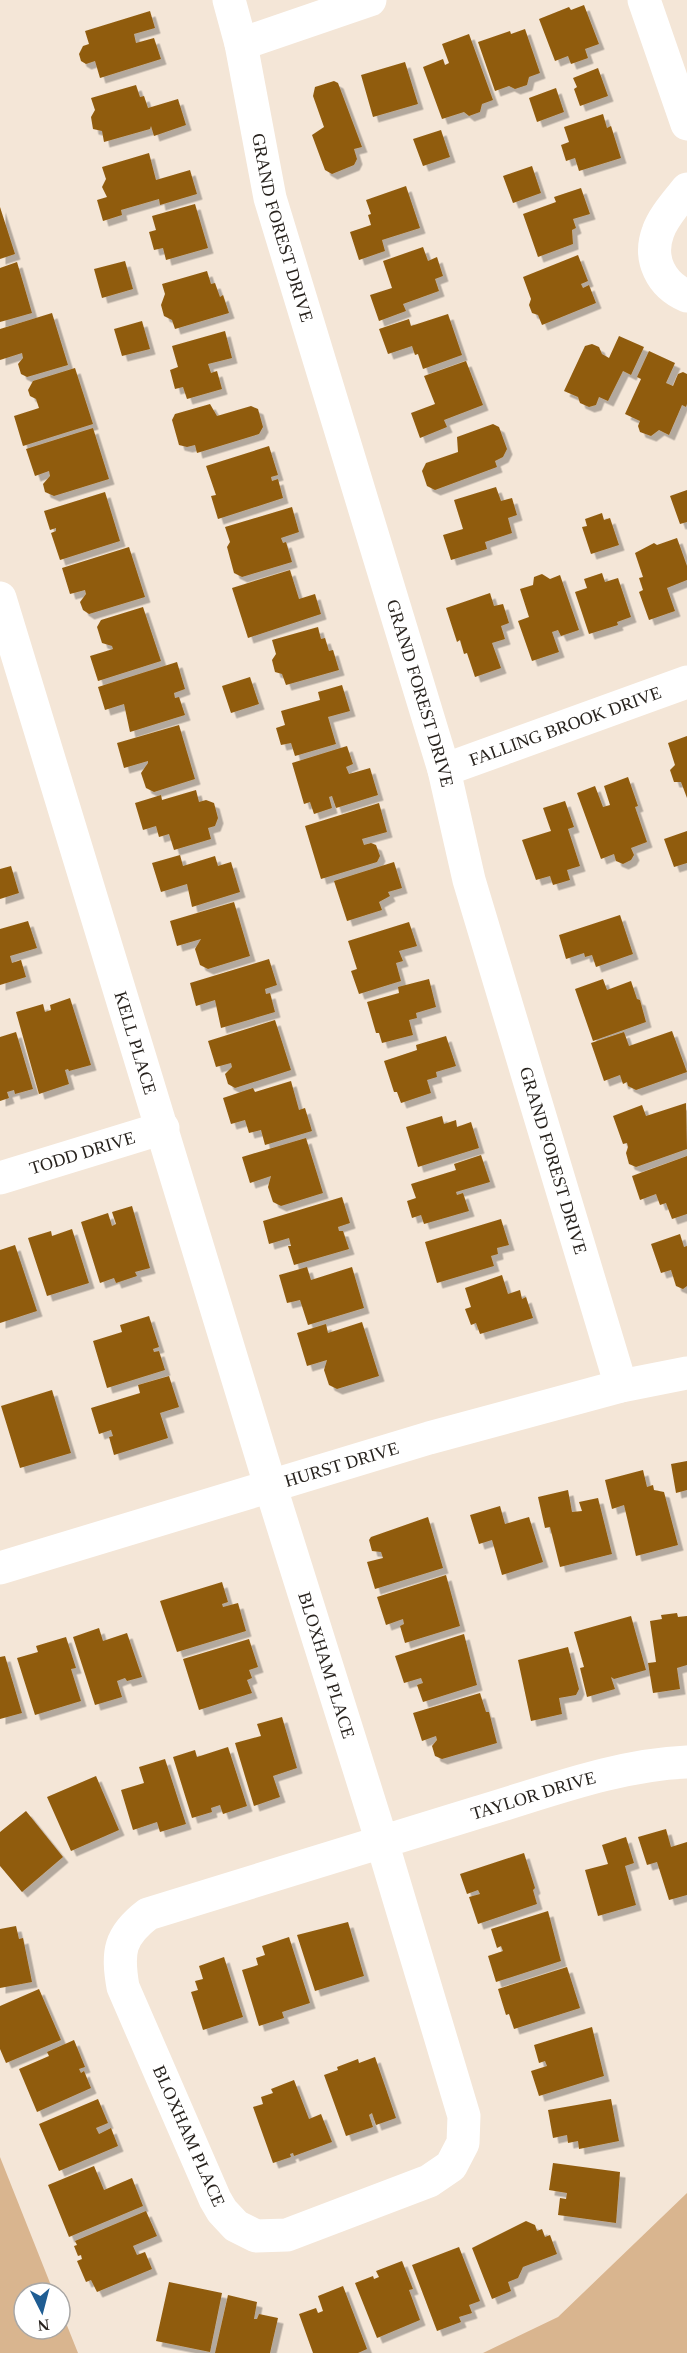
<svg xmlns="http://www.w3.org/2000/svg" width="687" height="2353" font-family="'Times New Roman',serif">
<style>
.green{fill:#d9b58f}
.building{fill:#905b0d;filter:url(#shadow)}
.lines{fill:none;stroke-linecap:round;stroke-linejoin:round}
.minor{stroke:#fff;stroke-width:33}
.labels{text-anchor:middle;stroke-width:6;stroke-linejoin:round;paint-order:stroke}
.street-label{font-size:18px;fill:#28231e;stroke:#fff}
</style>
<defs>
<filter id="shadow"><feDropShadow dx="5.5" dy="5.5" stdDeviation="0" flood-color="#0004"/></filter>
</defs>
<rect width="100%" height="100%" fill="#f4e6d7"/>
<!-- green -->
<path class="green" d="M0,2157L54,2293H24V2329H60V2308L78,2353H0Z
M687,2193V2353H483L558,2317Z"/>
<!-- building -->
<path class="building" d="M584,5L599,44L585,49L588,58L571,64L568,56L555,61L539,19L569,7L571,10Z
M150,11L155,28L134,34L136,43L154,38L161,59L100,78L95,61L86,64L81,61L79,54L83,46L89,44L85,31Z
M525,29L540,73L529,77L527,85L515,89L509,86L495,91L478,42L510,31L511,34Z
M469,34L493,100L482,104L480,112L469,116L464,112L442,119L423,67L443,59L445,65L449,63L442,44Z
M405,62L418,104L373,117L361,75Z
M598,68L608,96L580,106L574,89L577,87L573,78Z
M334,81L338,83L362,147L354,149L357,159L354,165L332,174L325,170L312,135L324,127L313,96L315,87Z
M136,85L140,97L144,96L148,108L178,99L186,125L154,136L151,126L150,129L104,142L102,131L93,129L91,117L95,110L91,98Z
M556,88L564,112L537,122L529,98Z
M603,114L607,128L611,126L621,158L579,171L575,158L566,161L561,145L569,142L564,127Z
M441,130L450,157L423,166L413,139Z
M149,153L156,180L190,170L197,194L160,205L159,199L121,210L122,215L103,221L97,200L107,197L102,187L106,179L102,167Z
M532,166L541,193L513,203L503,176Z
M406,186L420,228L382,240L385,251L359,260L350,232L371,225L368,215L371,214L366,200Z
M581,188L590,214L573,219L576,228L572,230L573,244L538,257L523,214L556,202L554,197Z
M195,204L208,248L166,260L163,248L154,250L149,232L156,230L152,216Z
M0,207L15,254L0,259Z
M423,247L428,261L437,257L443,276L435,279L439,291L403,304L406,311L379,321L370,295L392,288L383,261Z
M578,255L588,281L581,284L583,288L589,285L596,303L542,325L538,315L532,313L529,305L531,299L523,277Z
M125,261L133,289L102,298L94,269Z
M17,262L32,313L0,322V268Z
M207,271L211,284L215,283L220,297L223,295L229,313L175,329L172,320L164,316L161,305L165,294L162,284Z
M52,313L68,365L27,377L21,374L18,364L23,358L22,353L0,360V329Z
M448,314L462,355L423,369L418,354L415,355L412,346L388,354L379,329L409,319L411,326Z
M142,321L150,349L122,356L114,329Z
M225,331L232,358L208,364L211,373L217,371L222,389L187,399L183,387L175,389L170,370L178,367L172,346Z
M619,336L644,347L631,375L623,371L608,401L599,397L596,405L589,407L580,403L578,397L564,391L585,346L592,344L599,347L602,354L609,358Z
M649,351L675,363L666,383L673,386L678,374L683,372L687,374V404L686,407L682,405L669,435L659,430L651,436L640,432L638,426L640,421L625,414L641,379L637,377Z
M466,361L483,405L444,420L447,427L420,438L411,413L435,404L424,376Z
M75,368L93,424L23,446L14,416L39,408L36,399L30,396L28,390L33,381Z
M210,404L217,416L251,406L258,409L263,427L259,434L197,453L195,445L187,447L179,445L172,420L175,414Z
M493,424L499,427L507,449L503,457L495,461L497,467L435,490L427,486L422,471L426,463L458,452L457,437Z
M93,428L109,479L54,496L45,492L43,484L50,476L49,471L35,476L26,449Z
M269,446L278,475L271,477L272,481L278,479L283,498L218,519L211,496L216,495L206,466Z
M496,487L501,501L512,498L517,515L508,518L512,533L485,542L487,549L451,560L443,535L463,529L454,500Z
M687,490V522L680,524L670,496Z
M105,492L120,541L60,560L51,533L56,531V528L50,530L44,511Z
M292,507L299,532L281,538L283,543L286,542L292,562L242,577L234,573L227,547L230,542L225,527Z
M602,513L604,520L610,518L619,545L591,554L582,527L587,526L585,519Z
M677,538L687,566V580L667,588L675,611L649,620L639,592L643,590L639,578L643,577L635,553L654,543L657,545Z
M129,547L145,597L89,614L83,610L80,602L86,594L85,590L70,594L62,568Z
M290,570L299,599L315,594L321,614L248,638L232,588Z
M602,573L605,582L618,578L631,617L617,622L618,625L589,634L575,592L587,588L584,579Z
M542,574L550,579L560,575L579,630L561,636L558,630L552,632L559,652L532,661L518,621L529,617L520,589L533,585L534,577Z
M490,593L494,606L503,604L509,623L501,626L505,639L492,643L501,668L475,677L467,653L464,654L460,640L457,642L446,608Z
M143,607L161,661L98,681L90,656L113,649L112,646L102,643L97,627L101,620Z
M318,627L321,639L325,638L329,651L333,650L339,670L286,685L282,674L275,672L272,660L276,654L272,640Z
M177,662L185,689L174,693L175,698L179,697L185,715L130,732L124,704L105,710L98,687Z
M250,677L259,704L231,713L222,686Z
M342,685L350,711L328,717L336,744L295,756L291,743L281,745L276,728L285,725L281,711L320,700L318,692Z
M179,725L195,779L154,792L146,788L141,773L148,763V761L124,768L117,743Z
M687,736V798L681,782H674L670,770L675,765L668,743Z
M347,746L353,764L346,767L349,774L370,768L378,795L336,808L332,796L329,797L332,808L314,814L310,802L304,804L292,763Z
M628,777L638,806L635,807L647,842L631,848L634,855L631,860L623,864L616,861L614,854L601,859L577,793L595,786L603,807L610,805L604,786Z
M196,790L199,802L206,800L214,803L218,818L215,826L208,828L211,839L174,850L169,834L159,837L156,826L143,830L135,803L161,795L162,800Z
M565,801L574,827L568,829L580,866L567,870L570,880L553,885L550,876L536,880L522,840L551,831L543,808Z
M379,803L387,832L362,839L364,845L371,843L376,845L380,856L377,862L321,879L305,826Z
M687,831V863L674,867L664,839Z
M180,855L183,866L215,856L218,866L231,862L240,892L192,907L187,884L161,892L152,863Z
M394,862L402,888L388,892L390,896L379,902L382,910L347,921L334,881Z
M11,866L19,893L0,899V869Z
M234,902L250,956L208,969L200,965L195,949L201,939L177,946L170,921Z
M620,915L633,954L596,967L592,955L585,957L584,953L566,959L559,935Z
M28,921L37,948L10,956L12,963L21,960L26,977L0,985V929Z
M409,922L417,946L399,951L403,961L396,963L401,981L359,994L351,971L357,969L348,941Z
M269,959L277,985L265,989L266,994L270,993L275,1012L221,1028L215,1000L196,1006L190,983Z
M429,979L436,1007L416,1013L417,1018L409,1020L413,1035L382,1043L379,1033H376L367,1002L399,993L398,987Z
M603,979L607,990L631,981L637,999L640,1000L646,1022L593,1041L575,989Z
M70,998L91,1065L69,1071L68,1069L65,1070L69,1084L39,1094L16,1012L43,1004L45,1012L51,1010L50,1005Z
M275,1020L291,1070L235,1088L228,1084L225,1074L232,1067L231,1063L216,1067L208,1041Z
M672,1031L687,1072L636,1090L628,1086L627,1082L623,1084L620,1075L604,1081L591,1043L624,1032L629,1046Z
M16,1032L33,1089L15,1094L14,1090L7,1092L9,1098L0,1101V1037Z
M446,1036L456,1066L436,1072L437,1077L427,1080L431,1093L401,1103L397,1092H394L384,1061L417,1050L416,1045Z
M291,1081L299,1110L305,1108L312,1131L265,1145L261,1130L249,1133L245,1120L231,1124L223,1098L253,1088L255,1092Z
M686,1103L687,1149L636,1167L629,1164L626,1153L628,1147L627,1143L623,1144L613,1116L642,1105L646,1116Z
M442,1116L444,1124L456,1120L457,1127L471,1122L479,1148L418,1167L406,1127Z
M306,1138L323,1193L281,1206L273,1202L268,1187L271,1176L250,1183L242,1157Z
M481,1155L490,1182L456,1192L457,1195L463,1193L469,1211L424,1224L421,1215L412,1218L407,1201L416,1198L411,1184L456,1170L454,1164Z
M687,1156V1214L672,1219L666,1203L660,1205L656,1194L640,1200L632,1176Z
M342,1197L350,1223L338,1227L339,1231H343L349,1249L294,1265L288,1246H291L289,1238L269,1244L263,1221Z
M132,1206L150,1268L135,1272L137,1276L116,1283L114,1278L100,1283L81,1222L108,1213L112,1226L116,1224L112,1212Z
M501,1219L509,1245L497,1248L498,1254L491,1256L494,1266L437,1283L425,1242Z
M72,1229L89,1283L47,1296L28,1238L51,1231L52,1236Z
M680,1234L684,1247L687,1246V1286L683,1289L676,1286L671,1270L661,1273L651,1244Z
M15,1245L37,1311L0,1323V1250Z
M307,1267L311,1280L352,1267L364,1308L308,1325L300,1300L287,1303L279,1275Z
M502,1275L508,1294L520,1290L522,1299L526,1297L533,1318L480,1334L476,1323L471,1325L465,1309L471,1307L465,1288Z
M149,1316L159,1347L153,1349L154,1352L159,1351L165,1370L107,1388L93,1341L122,1332L120,1325Z
M362,1322L379,1376L337,1389L329,1385L324,1370L327,1360L307,1366L297,1333L326,1324L328,1333Z
M169,1376L179,1407L160,1413L168,1438L114,1455L109,1437L113,1436L111,1430L99,1434L91,1408L140,1393L138,1385Z
M52,1390L71,1453L20,1468L1,1406Z
M687,1461V1490L676,1493L671,1464Z
M643,1470L647,1487L653,1485L654,1490L664,1492L678,1545L636,1556L624,1505L612,1509L605,1480Z
M568,1490L572,1512L582,1511L579,1502L598,1498L612,1554L560,1567L550,1527L545,1528L538,1497Z
M500,1506L505,1524L529,1517L543,1562L502,1575L492,1540L479,1544L470,1515Z
M428,1517L443,1568L375,1589L367,1562L383,1558L381,1552L372,1551L369,1540L371,1537Z
M446,1575L460,1626L405,1643L400,1626L404,1624L403,1619L386,1625L377,1597Z
M222,1582L228,1602L222,1604L223,1607L238,1603L246,1631L177,1652L160,1601Z
M677,1613L678,1617L687,1616V1665L677,1668L680,1689L653,1693L648,1663L656,1662L650,1621L662,1619L661,1615Z
M631,1616L646,1670L614,1679L611,1677L615,1689L587,1697L580,1668L584,1667L574,1632Z
M99,1628L103,1641L127,1633L142,1677L127,1681L125,1678L117,1681L122,1697L95,1705L73,1637Z
M464,1634L477,1685L423,1702L417,1685L423,1683L421,1678L404,1683L395,1656Z
M66,1637L76,1668L71,1669L81,1701L35,1715L17,1658L38,1652L36,1646Z
M249,1639L258,1667L249,1670L252,1678L247,1680L252,1693L199,1710L183,1659Z
M568,1647L579,1689L576,1695L559,1698L562,1714L531,1721L518,1660Z
M5,1656L22,1713L0,1719V1657Z
M480,1693L486,1712H489L497,1743L442,1759L435,1756L432,1746L437,1740L436,1736L422,1741L413,1713Z
M282,1717L297,1768L273,1776L280,1797L254,1806L235,1743L261,1736L257,1724Z
M228,1747L247,1806L223,1814L220,1805L211,1808L212,1812L192,1818L173,1757L195,1750L197,1757Z
M165,1759L186,1824L160,1832L157,1822L133,1830L121,1790L144,1783L139,1767Z
M96,1776L119,1830L71,1851L47,1797Z
M26,1811L63,1857L22,1892L0,1866V1832Z
M666,1829L671,1847L687,1842V1895L669,1900L657,1862L647,1865L638,1837Z
M626,1837L634,1863L625,1866L636,1905L598,1916L585,1870L608,1864L602,1845Z
M524,1853L535,1888L533,1890L537,1904L478,1924L469,1897L480,1894L478,1890L467,1894L460,1874Z
M548,1911L561,1961L496,1982L488,1956L503,1951L501,1946L497,1948L491,1929Z
M348,1922L364,1976L315,1991L297,1935Z
M16,1926L19,1939L23,1938L32,1982L0,1988V1929Z
M289,1937L310,2003L282,2012L284,2018L259,2026L242,1970L258,1965L256,1958L265,1955L262,1946Z
M224,1957L243,2017L203,2030L191,1992L198,1990L195,1981L203,1979L199,1966Z
M567,1967L580,2008L514,2029L509,2014L506,2015L498,1989Z
M39,1989L61,2040L6,2063L0,2049V2006Z
M592,2027L604,2076L539,2096L531,2071L547,2066L545,2061L539,2063L534,2045Z
M74,2040L85,2067L79,2069L81,2073L84,2071L91,2088L37,2112L19,2069L49,2056L47,2052Z
M375,2057L396,2118L376,2125L372,2113L369,2115L373,2127L346,2136L324,2075L338,2070L337,2067L358,2059L359,2063Z
M294,2080L309,2119L321,2114L332,2142L294,2156L293,2153L290,2154L291,2157L273,2163L253,2107L263,2104L261,2097L273,2093L271,2089Z
M98,2099L108,2123L96,2128L99,2134L111,2128L118,2146L59,2171L39,2124Z
M611,2099L619,2141L579,2149L578,2141L568,2143L567,2135L553,2138L548,2110Z
M553,2163L620,2172L616,2223L558,2215L560,2198L566,2199L567,2193L549,2190Z
M94,2166L104,2190L132,2178L143,2206L69,2237L48,2185Z
M146,2211L157,2236L133,2246L137,2255L145,2252L152,2269L97,2292L91,2280L86,2282L77,2261L82,2259L81,2255L78,2256L74,2246L77,2245L75,2241Z
M526,2221L535,2225L537,2231L542,2229L545,2237L550,2235L557,2254L523,2267L518,2278L508,2282L511,2291L492,2299L472,2248Z
M459,2247L480,2301L469,2305L472,2313L459,2317L461,2322L437,2331L412,2265Z
M402,2261L413,2289L409,2290L420,2320L377,2338L355,2283L373,2276L374,2279L379,2277L376,2271Z
M169,2282L222,2293L210,2352L156,2341Z
M343,2286L367,2349L358,2353H313L299,2314L316,2308L318,2313L323,2311L318,2296Z
M228,2295L257,2302L254,2319H257L259,2314L278,2318L270,2353H215Z"/>
<g class="lines">
<!-- minor -->
<g class="minor">
<path id="s1" d="M229,0L241,44L270,198L444,770L469,880L621,1386"/>
<path d="M644,0L687,124"/>
<path d="M241,44L370,0"/>
<path d="M687,189C677,202 663,217 658,232C648,259 661,285 687,296"/>
<path id="s2" d="M0,598L271,1488L382,1842L464,2116L463,2143L451,2166L429,2181L287,2235L256,2236L236,2226L222,2211L215,2199L123,1987C117,1952 119,1936 148,1914C259,1880 369,1846 479,1812C547,1792 616,1765 687,1762"/>
<path id="s3" d="M444,770L687,682"/>
<path id="s4" d="M0,1178L163,1128"/>
<path id="s5" d="M0,1568L429,1438L621,1386L687,1373"/>
</g>
</g>
<g class="labels">
<!-- street labels -->
<g class="street-label">
<text dy="6" stroke="none"><textPath href="#s1" startOffset="234">GRAND FOREST DRIVE</textPath></text>
<text dy="6" stroke="none"><textPath href="#s1" startOffset="720">GRAND FOREST DRIVE</textPath></text>
<text dy="6" stroke="none"><textPath href="#s3" startOffset="129">FALLING BROOK DRIVE</textPath></text>
<text dy="6" stroke="none"><textPath href="#s2" startOffset="465">KELL PLACE</textPath></text>
<text dy="6" stroke="none"><textPath href="#s4" startOffset="86">TODD DRIVE</textPath></text>
<text dy="6" stroke="none"><textPath href="#s1" startOffset="1206">GRAND FOREST DRIVE</textPath></text>
<text dy="6" stroke="none"><textPath href="#s5" startOffset="357">HURST DRIVE</textPath></text>
<text dy="6" stroke="none"><textPath href="#s2" startOffset="1116">BLOXHAM PLACE</textPath></text>
<text dy="6" stroke="none"><textPath href="#s2" startOffset="2624">TAYLOR DRIVE</textPath></text>
<text transform="translate(189 2136) rotate(66)" y="6">BLOXHAM PLACE</text>
</g>
</g>
<!-- north arrow -->
<g transform="translate(42 2311) rotate(174)"><circle r="28" fill="#ffffff" stroke="#a9a7a5" stroke-width="1.5"/>
<path d="M0-4.5L10 22L0 15L-10 22Z" fill="#1f5d93"/>
<text y="-9" font-size="16" font-weight="bold" text-anchor="middle" fill="#28231e">N</text>
</g>
</svg>
